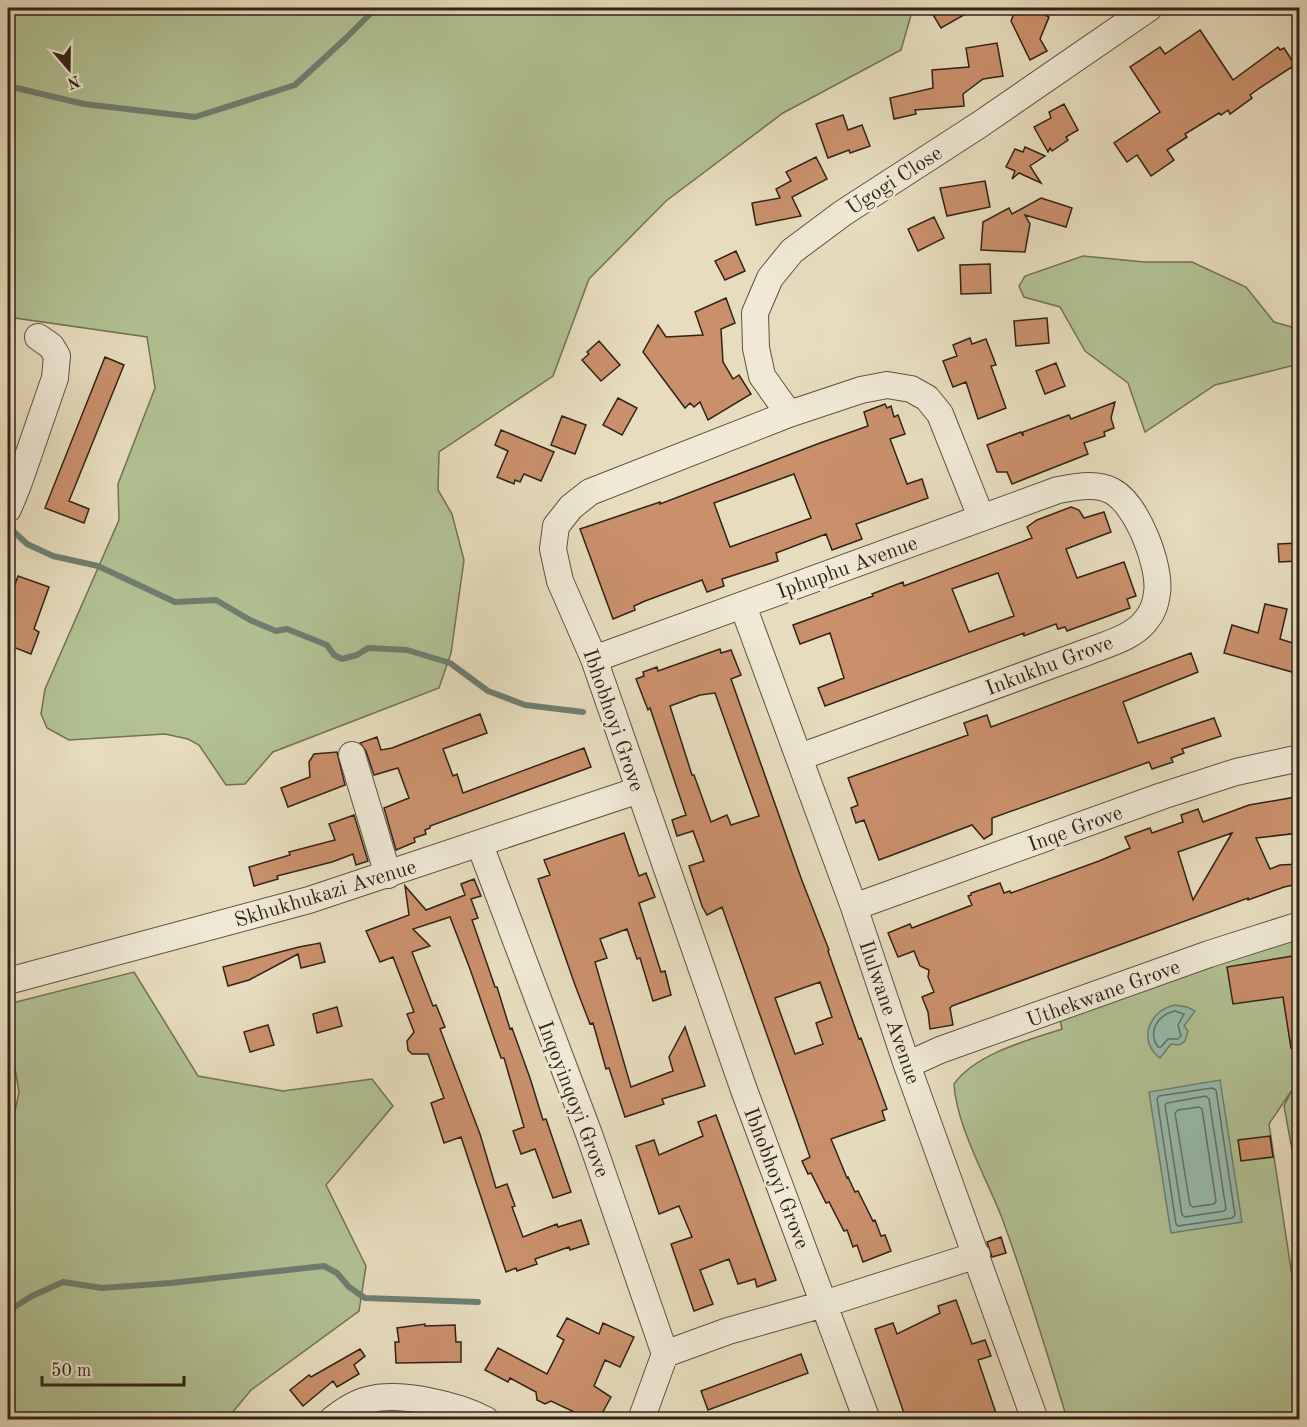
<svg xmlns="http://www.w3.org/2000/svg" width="1307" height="1427" font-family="'Old Standard TT',serif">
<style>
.green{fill:#b2c294;stroke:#727256;stroke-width:1.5}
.water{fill:#97bcad;stroke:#6e7f71;stroke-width:1.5}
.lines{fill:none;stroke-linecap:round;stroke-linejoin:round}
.shore{stroke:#647062;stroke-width:1.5}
.stream{stroke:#6e7f71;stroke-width:6}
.building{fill:#ca906c;stroke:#312318;stroke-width:1.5;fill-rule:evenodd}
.minor-casing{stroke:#5e5242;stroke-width:28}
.minor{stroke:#efe9d5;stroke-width:26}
.labels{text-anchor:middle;stroke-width:5;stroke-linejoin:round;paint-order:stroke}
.street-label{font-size:21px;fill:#312318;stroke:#efe9d5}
</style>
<rect width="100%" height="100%" fill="#e7ddbe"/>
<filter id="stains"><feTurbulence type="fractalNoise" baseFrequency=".00333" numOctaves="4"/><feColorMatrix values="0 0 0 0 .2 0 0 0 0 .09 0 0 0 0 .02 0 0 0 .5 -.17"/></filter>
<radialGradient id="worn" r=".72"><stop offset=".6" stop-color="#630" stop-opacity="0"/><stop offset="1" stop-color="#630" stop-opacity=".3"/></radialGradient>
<!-- green -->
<path class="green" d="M8,8H913L901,50L783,113L666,201L589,279L553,376L439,452L438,490L452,514L464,560L451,653L439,688L273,752L245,784L226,785L199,745L188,739L165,734L69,740L47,728L41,714L45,689L119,520L118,484L155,388L147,337L8,317Z
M1083,256L1144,262H1192L1246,287L1274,322L1299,329V364L1215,385L1145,432L1128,383L1085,351L1060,307L1024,297L1019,286L1025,276Z
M1299,937V1188L1284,1106L1292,1090L1269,1124L1294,1289L1299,1288V1419H1067C1047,1352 1026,1284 1002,1218C987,1179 956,1125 954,1084C975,1054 1028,1040 1062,1029L1060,1020L1238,954Z
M134,972L198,1076L283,1091L372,1079L393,1106L326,1185L366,1266L359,1311L251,1390L227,1419H8V1144L19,1092L8,1027V1004Z"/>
<!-- water -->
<path class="water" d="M1175,1005L1187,1007L1195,1011L1184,1026L1188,1031L1185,1041L1179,1045L1171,1044L1160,1058C1137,1041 1149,1010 1175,1005Z
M1220,1080L1242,1222L1171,1233L1149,1092Z"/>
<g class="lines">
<!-- shore -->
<path class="shore" d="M1175,1011L1184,1014L1178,1025L1181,1036L1178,1039H1168L1161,1047H1158C1147,1031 1158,1015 1175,1011Z
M1212,1088L1216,1090L1235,1215L1232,1218L1178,1226L1176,1224L1157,1099L1159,1096Z
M1206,1096L1209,1099L1226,1209L1224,1211L1185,1217L1182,1215L1165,1105L1167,1103Z
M1199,1107L1202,1109L1216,1201L1214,1204L1193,1207L1190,1205L1175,1113L1178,1110Z"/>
<!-- stream -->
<path class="stream" d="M8,86L84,104L195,117L295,85L345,39L376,8
M11,529L27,544L53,556L98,566L175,602L216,600L250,620L276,631L287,629L327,645L334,655L342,659L357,655L368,648L407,650L450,663L488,691L525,705L583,712
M8,1311L32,1296L63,1282L102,1288L171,1283L324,1266L337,1273L349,1287L365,1298L478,1302"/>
</g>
<!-- building -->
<path class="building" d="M929,8H976L941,28Z
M1016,8H1033L1044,12L1043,14L1049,17L1040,39L1047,51L1030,60L1011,21Z
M1200,30L1233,80L1278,47L1280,50L1284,48L1295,65L1261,87L1250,95L1252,98L1230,114L1228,110L1221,115L1219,113L1185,134L1187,137L1167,150L1174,160L1151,176L1137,155L1127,162L1114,143L1160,112L1130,67L1160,47L1165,54Z
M997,43L1003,76L983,79L963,94L964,106L915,110L916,114L894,119L890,98L933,88L932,70L969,67L966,48Z
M1064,104L1078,130L1066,137L1068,140L1052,151L1050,148L1048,152L1034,127L1051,118L1049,112Z
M843,115L848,130L862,125L870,146L850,153L849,150L828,158L816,124Z
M1025,147L1045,156L1030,166L1041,183L1019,173L1012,179L1015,171L1006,167L1015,149L1023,152Z
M816,157L827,179L792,197L801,216L756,225L752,203L780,198L776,189L791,181L786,172Z
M985,181L990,207L947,216L940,188Z
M1041,198L1072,208L1066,227L1025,215L1030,224L1025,252L981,250L983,222L1009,208L1012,214Z
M934,217L944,238L918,251L908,229Z
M736,251L745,271L725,280L715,261Z
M990,264L991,293L961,294L960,265Z
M726,298L735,323L721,329L723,362L733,379L739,375L751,394L708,420L700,402L694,407L690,403L685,408L643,352L658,325L666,337L703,335L695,312Z
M1047,318L1049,343L1016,346L1014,321Z
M970,338L972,344L986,339L996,365L991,366L1006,408L978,419L966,382L953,387L943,361L957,356L953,345Z
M599,341L620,365L601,381L582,360L589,354L587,352Z
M105,357L124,365L69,501L89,509L84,523L45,508Z
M1056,363L1065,386L1045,394L1036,371Z
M618,398L637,408L622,435L603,425Z
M1115,402L1111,418L1114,428L1104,432L1105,436L1084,443L1088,454L1012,484L1007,472H997L987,445L1021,432L1023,436V432L1069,415L1071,419Z
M885,404L887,408L891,406L894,417L898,415L905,434L890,439L907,484L922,479L928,498L856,524L862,539L832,550L826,534L776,553L778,561L722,579L724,586L707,592L702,580L645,601L634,606L635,610L613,619L580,529L660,502V504L820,443L868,426L864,412ZM794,474L811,518L730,547L714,503Z
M562,416L586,425L575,454L551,445Z
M501,430L554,452L541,481L524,474L520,482L515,480L514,484L497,477L508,451L495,445Z
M1071,507L1079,510L1084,518L1104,512L1111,532L1066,549L1077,578L1124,562L1136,596L1127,599L1130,608L1067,631L1065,627L1058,629L1056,624L1024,636V633L825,706L818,688L844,678L830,633L800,644L793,625L873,596L872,594L903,582L904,586L1032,538L1027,527L1037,520ZM998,573L1014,616L969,632L952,589Z
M1297,543L1298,561L1279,562L1278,544Z
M18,576L49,587L34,629L39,632L31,654L8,645V604Z
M1265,604L1287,609L1280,639L1299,645V674L1224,653L1232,625L1258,633Z
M720,649L721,653L731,650L741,675L731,679L801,878L829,950L828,951L859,1039L861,1038L887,1109L882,1111L885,1120L831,1139L847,1178L848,1177L855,1192L858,1191L873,1221L875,1220L881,1236L885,1235L891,1251L863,1262L857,1245L853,1247L847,1230L844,1231L829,1202L826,1203L811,1173L808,1174L802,1161L810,1157L722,907L707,915L702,906L689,866L704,861L693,831L677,836L672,820L686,815L650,708L648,710L636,679L644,676L643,672L657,667L658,671ZM715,693L759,816L731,825L727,815L711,822L694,775H692L670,706L700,695ZM820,982L832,1017L816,1023L823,1044L795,1054L775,998Z
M1191,653L1198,672L1123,702L1138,743L1214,718L1221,736L1182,749L1184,753L1171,758L1173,762L1152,769L1149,762L992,818V834L984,839L972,825L879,860L864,820L856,823L851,808L858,805L848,778L968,735L964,723L987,715L991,727Z
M480,714L487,733L443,749L453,776L457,774L463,793L584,748L591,767L430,826V828L425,830L426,834L414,838L415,842L396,850L384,808L409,798L398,768L374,775L366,751L360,743L377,737L381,750L392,748Z
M337,752L345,785L288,807L281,788L310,777L309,762L314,754Z
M1296,797L1299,833L1256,838L1270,869L1280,865L1299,864V884L1284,887L1248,900V898L952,1006L950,1008L953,1025L930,1029L928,1012L922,997L934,992L928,977L929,970L920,966L914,951L898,957L888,933L910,924L912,928L972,905L968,896L971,895V893L1000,883L1004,893L1010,891L1011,893L1099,861L1130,848L1125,837L1150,828L1152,833L1183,822L1181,815L1198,809L1203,822L1249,805ZM1232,833L1193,900L1178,852Z
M354,815L368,861L356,865L353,854L332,862L277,876L278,879L254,886L249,867L290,855L289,852L335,840L329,824Z
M624,833L639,876L646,873L655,897L639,903L661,972L665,971L671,995L653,1001L640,958L637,959L627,929L600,939L607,958L595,962L631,1087L673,1071L669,1057L685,1027L705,1086L662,1099L664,1104L625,1117L609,1068L606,1069L593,1023L590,1024L575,985L538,879L550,875L544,860Z
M474,879L481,896L471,899L478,918L472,920L495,987H497L510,1029L512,1028L530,1078L543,1120L546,1119L571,1192L553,1198L535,1149L521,1154L513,1131L524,1127L504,1058H501L470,969L450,917L413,929L430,946L412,952L433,1006L436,1005L445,1027L440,1029L480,1134L496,1188L507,1184L515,1206L512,1207L523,1237L557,1224L558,1227L581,1220L589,1244L570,1250L569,1247L535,1259L537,1264L517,1271L516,1268L506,1272L461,1137L444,1143L431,1103L444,1098L428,1054H412L408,1050L407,1041L414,1032L407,1014L414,1012L393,957L380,962L366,931L409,915L405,886L426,910L465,895L461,884Z
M320,943L325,962L301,968L298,954L249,980L228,986L223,967L299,947Z
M1299,955V1047L1291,1048L1283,997L1233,1004L1227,967Z
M337,1007L342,1026L317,1033L313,1014Z
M268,1025L274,1045L250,1052L244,1032Z
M716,1115L776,1280L757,1287L755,1279L738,1284L729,1259L700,1270L713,1304L694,1311L671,1244L692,1237L679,1206L659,1214L636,1146L654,1140L659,1155L703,1136L698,1122Z
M1270,1136L1273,1157L1241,1161L1238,1140Z
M1001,1237L1006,1253L992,1257L987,1242Z
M956,1300L972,1344L985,1340L991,1356L978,1360L998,1419H906L875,1329L893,1323L897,1334L940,1313L938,1306Z
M567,1318L599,1334L603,1323L634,1337L620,1367L605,1360L594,1386L611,1397L599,1419H589L551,1401L545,1404L537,1400L536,1392L510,1378L508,1382L485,1370L498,1348L547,1374L564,1340L557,1336Z
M425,1324V1326L455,1325L456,1342H461V1362L396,1363L395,1342H399L397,1328Z
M360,1349L365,1356L354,1365L359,1374L337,1387L333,1381L303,1406L290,1390L309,1375L311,1377Z
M801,1354L808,1373L708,1410L701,1391Z"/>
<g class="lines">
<!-- minor casing -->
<g class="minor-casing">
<path id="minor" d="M789,414L762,376L756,348L755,313L770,278L792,251L843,213L979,125L1149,8
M8,509L18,485L55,378L57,356L51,346L38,337
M743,606L854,907L907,1065L1035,1420
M594,659L1058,490C1075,487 1096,482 1112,491C1137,504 1161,566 1157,593C1156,602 1153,612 1147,619C1135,637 1107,644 1087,652L800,757
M352,755L388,875
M480,845L589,1134L665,1354
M854,907L1162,796L1236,772L1300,758
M8,981L309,900L639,790
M907,1065L940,1050L1209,954L1300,925
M332,1420C342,1412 355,1403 368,1400C399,1391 458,1405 486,1420
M641,1420L665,1354L728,1331L824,1304L977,1255
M867,1420L744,1090L594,659L560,581L553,549L556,526L571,507L590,492L789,414L861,390L887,385L911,389L927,398L940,414L981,517"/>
</g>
<!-- minor -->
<use href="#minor" class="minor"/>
</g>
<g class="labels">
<!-- street labels -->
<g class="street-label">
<text transform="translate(894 180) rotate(-33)" y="7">Ugogi Close</text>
<text transform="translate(847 567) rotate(-20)" y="7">Iphuphu Avenue</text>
<text transform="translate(1049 665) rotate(-21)" y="7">Inkukhu Grove</text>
<text transform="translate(614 720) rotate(71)" y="7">Ibhobhoyi Grove</text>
<text transform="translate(1075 828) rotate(-20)" y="7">Inqe Grove</text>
<text transform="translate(325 893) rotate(-17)" y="7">Skhukhukazi Avenue</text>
<text transform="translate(1103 993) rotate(-20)" y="7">Uthekwane Grove</text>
<text transform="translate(890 1012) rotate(71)" y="7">Ilulwane Avenue</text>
<text transform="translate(574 1099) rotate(69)" y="7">Inqoyinqoyi Grove</text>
<text transform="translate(777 1178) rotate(69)" y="7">Ibhobhoyi Grove</text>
</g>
</g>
<!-- margin -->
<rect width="1307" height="1427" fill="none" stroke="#e7ddbe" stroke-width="30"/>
<rect x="9" y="9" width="1289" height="1409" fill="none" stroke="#312318" stroke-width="3"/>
<rect x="15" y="15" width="1277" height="1397" fill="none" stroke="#312318" stroke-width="1.5"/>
<!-- north arrow -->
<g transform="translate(69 69) rotate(160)" stroke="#efe9d5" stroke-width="4.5" paint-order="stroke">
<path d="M0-4.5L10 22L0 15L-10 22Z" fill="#312318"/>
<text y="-9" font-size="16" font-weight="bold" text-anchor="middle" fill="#312318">N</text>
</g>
<!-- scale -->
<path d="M42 1376v9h142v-9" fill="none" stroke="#312318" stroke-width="3"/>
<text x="51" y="1376" font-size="18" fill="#312318" stroke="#efe9d5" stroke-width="4.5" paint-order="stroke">50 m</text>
<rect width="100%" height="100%" filter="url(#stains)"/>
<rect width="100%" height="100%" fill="url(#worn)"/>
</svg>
